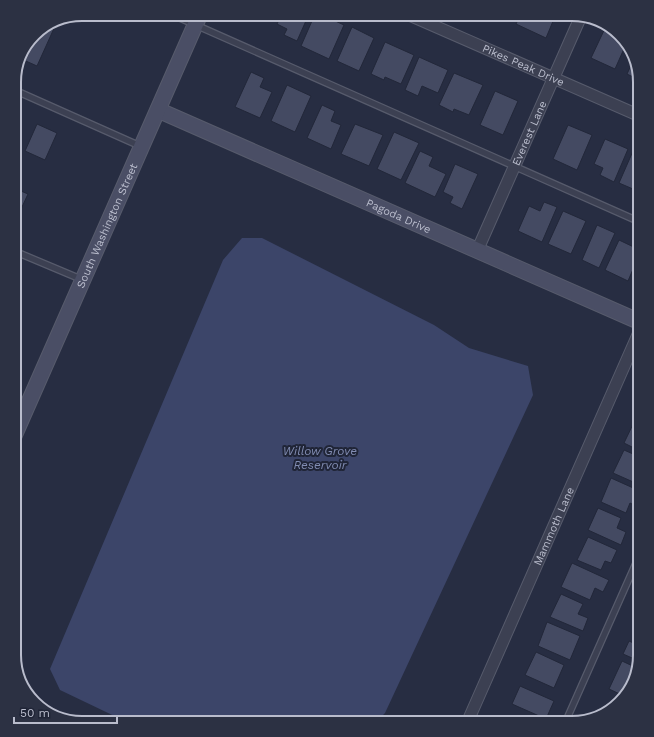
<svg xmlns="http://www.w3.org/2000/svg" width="654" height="737" font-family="'Work Sans',sans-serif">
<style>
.water{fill:#3c4569}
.building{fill:#444a62;stroke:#222739}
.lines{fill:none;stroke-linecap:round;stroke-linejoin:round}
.lane-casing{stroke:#575b6c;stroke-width:8}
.street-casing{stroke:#575b6c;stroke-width:13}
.secondary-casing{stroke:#575b6c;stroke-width:17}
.lane{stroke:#3c4052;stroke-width:5.5}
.street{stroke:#3c4052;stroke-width:11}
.secondary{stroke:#4a4e65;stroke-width:15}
.labels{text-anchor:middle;stroke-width:4;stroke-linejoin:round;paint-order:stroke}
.street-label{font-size:11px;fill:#b9bccc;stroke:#202537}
.water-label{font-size:12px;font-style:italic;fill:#818cb2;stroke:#202537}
.rim{fill:none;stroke:#b9bccc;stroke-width:2}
</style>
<rect width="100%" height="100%" fill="#272d42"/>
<!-- water -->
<path class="water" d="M242,238H262L434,325L469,348L528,366L533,395L385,713L375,723H233L227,721L218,723H129L60,690L50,669L223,260Z"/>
<!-- building -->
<path class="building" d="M282,14H309L297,41L284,35L287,29L277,24Z
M315,14H320L344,25L329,59L301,46Z
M493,14H508L506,20Z
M521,14H556L546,38L516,24Z
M56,24L37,66L19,58L21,52L37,31Z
M607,24L627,42L615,69L591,58Z
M352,27L374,38L359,71L337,61Z
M385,42L414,55L401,84L385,77L384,80L371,74Z
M419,57L448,70L438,93L422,86L418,96L405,90Z
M633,61L639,80L627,74Z
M251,72L264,78L260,87L272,92L260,118L235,107Z
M454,73L483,85L469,115L454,109L453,112L439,105Z
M287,85L311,96L295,132L271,121Z
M495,91L518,101L503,135L480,125Z
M322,105L335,111L331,121L341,125L331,149L307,138Z
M37,124L57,133L45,160L25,151Z
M355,124L383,135L369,166L341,154Z
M568,125L592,135L577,170L553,159Z
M394,132L419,143L401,180L377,169Z
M605,139L628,149L614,182L600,175L603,168L594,164Z
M420,151L433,157L429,166L446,174L435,197L405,183Z
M633,151L640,154V192L619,183Z
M455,164L478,174L462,209L450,203L453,197L443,192Z
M14,188L28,194L16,220L14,219Z
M544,202L557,207L542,242L518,231L529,206L540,211Z
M563,211L586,221L571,254L548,244Z
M597,225L615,233L599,268L582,260Z
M619,240L640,250V253L628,281L605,270Z
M640,272V286L635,284Z
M635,420L640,422V451L624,443Z
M624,450L640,457V485L613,473Z
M611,478L640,491V497L636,506L630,503L626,513L601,502Z
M598,508L621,518L617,528L626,532L621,545L588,530Z
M588,537L617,550L611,563L605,561L601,570L577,560Z
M572,563L609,580L603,592L595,588L590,600L561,587Z
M561,594L583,604L578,614L588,618L583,631L550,617Z
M547,622L580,636L570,660L538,646Z
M640,640V655L639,661L623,654L629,641L638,645Z
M536,652L564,665L554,688L525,675Z
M622,661L637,668L633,685L624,696L609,689Z
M520,686L554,701L546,719L512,704Z"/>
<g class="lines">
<!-- lane casing -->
<g class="lane-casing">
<path id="lane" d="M171,14L640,222
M14,95L21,93L140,146
M14,251L83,280
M565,723L640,554"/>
</g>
<!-- street casing -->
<g class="street-casing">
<g id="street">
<path id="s1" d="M407,14L640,116"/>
<path id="s2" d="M477,251L581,16"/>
<path id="s3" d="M467,723L640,330"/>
</g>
</g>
<!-- secondary casing -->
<g class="secondary-casing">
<g id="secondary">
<path id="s4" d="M158,110L640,322"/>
<path id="s5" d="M14,436L200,14"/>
</g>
</g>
<!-- lane -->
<use href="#lane" class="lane"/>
<!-- street -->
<use href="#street" class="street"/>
<!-- secondary -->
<use href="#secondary" class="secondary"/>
</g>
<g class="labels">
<!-- street labels -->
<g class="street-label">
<text dy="4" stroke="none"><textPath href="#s1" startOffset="127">Pikes Peak Drive</textPath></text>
<text dy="4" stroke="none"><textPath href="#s2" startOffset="129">Everest Lane</textPath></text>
<text dy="4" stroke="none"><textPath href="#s4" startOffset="263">Pagoda Drive</textPath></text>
<text dy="4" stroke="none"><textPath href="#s5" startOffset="230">South Washington Street</textPath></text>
<text dy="4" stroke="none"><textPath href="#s3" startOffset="215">Mammoth Lane</textPath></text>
</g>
<!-- water labels -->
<g class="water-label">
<text x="320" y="455">Willow Grove<tspan x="320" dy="14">Reservoir</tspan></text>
</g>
</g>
<!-- crop -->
<path d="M0 0H654V737H0ZM82 21H572A61 61 0 0 1 633 82V655A61 61 0 0 1 572 716H82A61 61 0 0 1 21 655V82A61 61 0 0 1 82 21Z" fill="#2c3143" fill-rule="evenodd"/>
<path class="rim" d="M82 21H572A61 61 0 0 1 633 82V655A61 61 0 0 1 572 716H82A61 61 0 0 1 21 655V82A61 61 0 0 1 82 21Z"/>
<!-- scale -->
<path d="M14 717v6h103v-6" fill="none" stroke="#b9bccc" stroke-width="2"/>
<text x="20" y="717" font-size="12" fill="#b9bccc" stroke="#202537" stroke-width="3" paint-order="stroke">50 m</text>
</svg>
